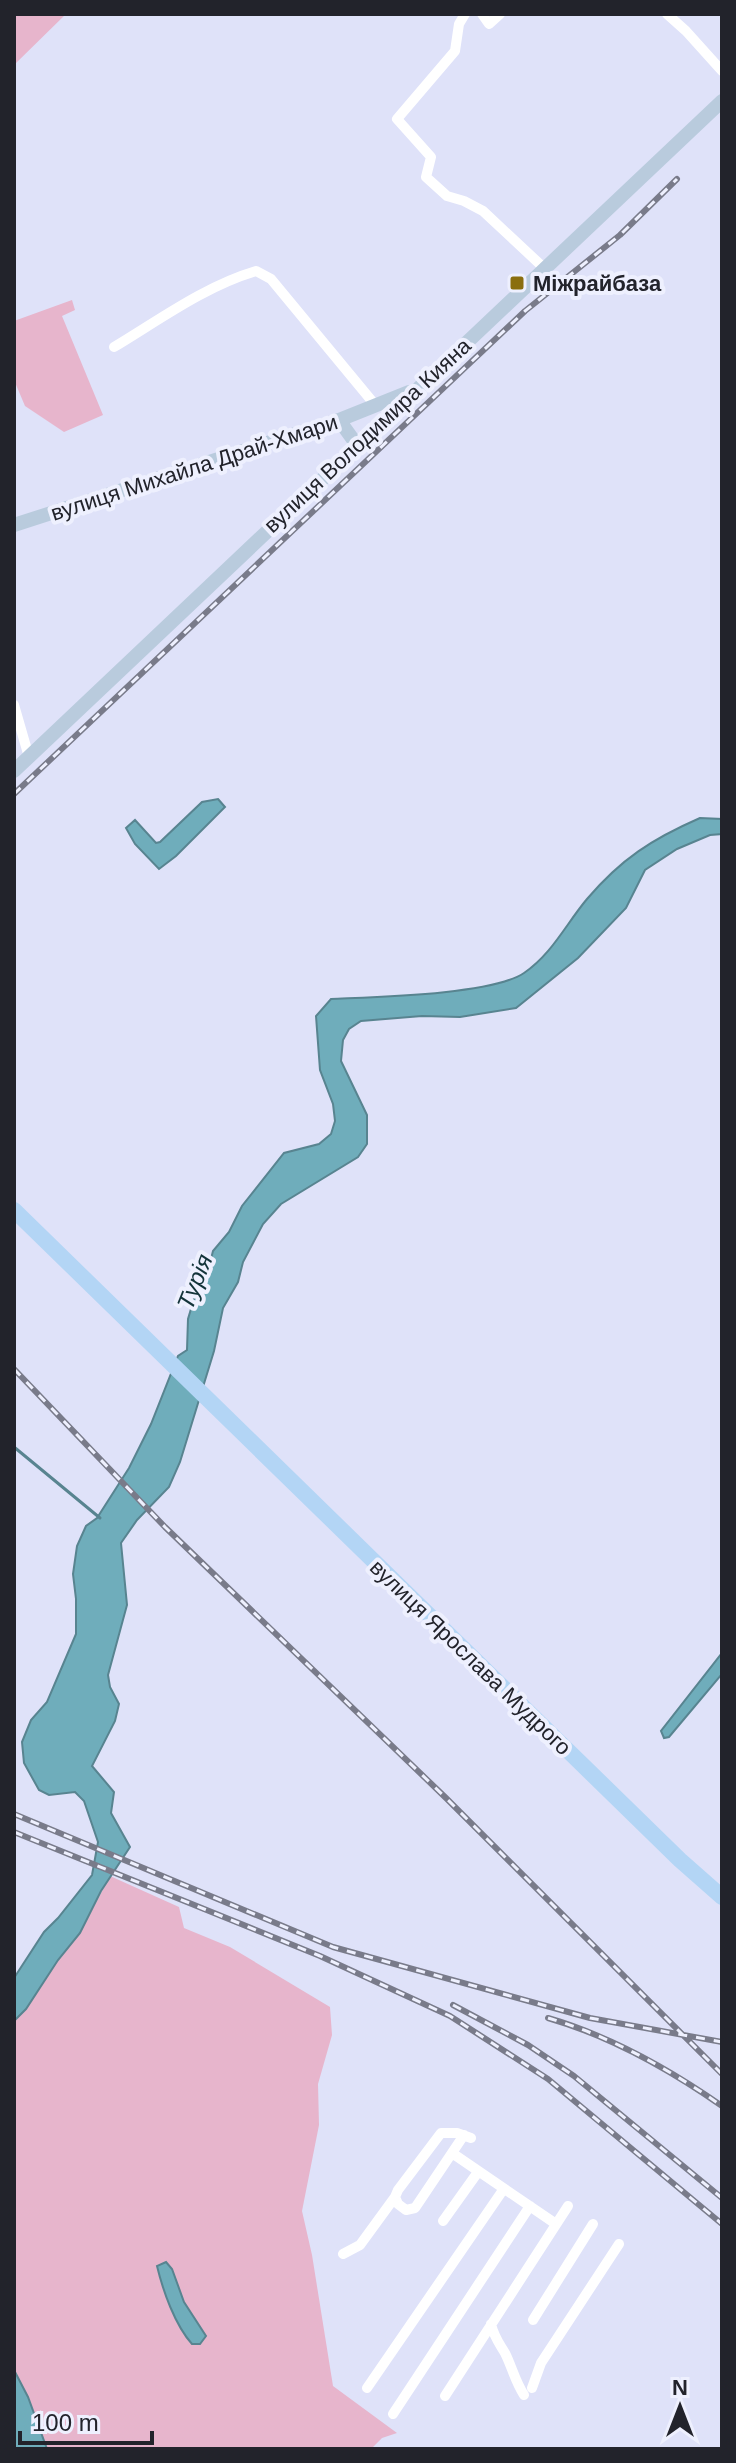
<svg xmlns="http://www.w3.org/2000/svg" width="736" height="2463" font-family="Helvetica,sans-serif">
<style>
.green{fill:#e7b5cc}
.water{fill:#6fadbb;stroke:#588490;stroke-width:2}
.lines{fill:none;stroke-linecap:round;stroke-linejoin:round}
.stream{stroke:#588490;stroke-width:3}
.minor{stroke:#fff;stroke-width:10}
.major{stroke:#b9cbdd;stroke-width:14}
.highway{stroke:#b3d5f5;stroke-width:16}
.rail-casing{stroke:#797b8a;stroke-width:6}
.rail{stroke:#eef0fe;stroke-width:3;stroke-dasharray:9;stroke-linecap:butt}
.poi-dot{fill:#8a6e0f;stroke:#eef0fe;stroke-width:3}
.labels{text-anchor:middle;stroke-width:8;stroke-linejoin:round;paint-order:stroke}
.poi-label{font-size:22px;font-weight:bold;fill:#22232b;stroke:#eef0fe;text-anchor:start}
.street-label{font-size:22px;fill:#22232b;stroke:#eef0fe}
.water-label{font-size:24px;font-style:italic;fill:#133339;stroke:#eef0fe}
</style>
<rect width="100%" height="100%" fill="#dfe2f9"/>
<!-- green -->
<path class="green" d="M14,14H66L14,65Z
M72,300L75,310L62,316L103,415L64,432L25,406L14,380V321Z
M110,1876L179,1907L184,1928L230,1947L330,2007L332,2035L318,2084L319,2125L302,2211L312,2255L333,2386L397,2433L382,2438L371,2449H47L28,2397L14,2370V2021L26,2009L58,1960L80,1933Z"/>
<!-- water -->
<path class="water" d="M218,799L225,807L176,856L159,869L135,844L126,828L135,820L156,843L160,842L202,802Z
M700,818L722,819V834L710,835L677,849L645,870L626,908L578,958L516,1008L460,1017L422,1016L361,1021L349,1029L343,1040L341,1061L367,1115V1144L358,1157L281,1204L263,1224L243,1262L238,1282L223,1308L214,1351L180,1462L169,1487L137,1520L121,1543L127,1605L108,1675L110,1687L119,1704L115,1721L92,1766L114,1792L111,1813L130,1847L101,1891L80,1933L58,1960L26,2009L14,2021V1978L44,1932L58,1918L92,1875L98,1842L84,1801L75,1792L49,1795L39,1790L24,1763L22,1742L31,1720L47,1702L76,1634V1599L73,1574L77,1546L86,1526L97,1518L129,1468L151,1424L178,1356L187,1350L188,1319L194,1299L206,1279L213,1251L229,1232L242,1206L284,1153L319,1144L331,1134L335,1121L333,1104L320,1070L316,1016L331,999C374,997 491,995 524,973C552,954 566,924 587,899C621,859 652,839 700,818Z
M722,1653V1674L669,1737L664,1738L661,1731Z
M166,2262L172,2269L184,2302L206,2336L200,2344H192C175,2325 163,2291 157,2266Z
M14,2370L28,2397L47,2449H14Z"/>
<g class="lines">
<!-- stream -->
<path class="stream" d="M14,1447L100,1518"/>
<!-- minor -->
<path class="minor" d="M465,14L459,24L455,51L397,119L431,157L426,177L447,196L464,201L483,211L544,268
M482,14L489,24L500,14
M667,14L686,31L722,71
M114,347C159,320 205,286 256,271L271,279L376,406
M14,705L29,757
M464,2135L415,2208L406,2210L398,2204L395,2197L398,2190L441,2133H457L471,2138
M452,2153L556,2224
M443,2221L478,2172
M343,2254L360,2245L395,2197
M533,2320L593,2224
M491,2324C494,2337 499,2343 505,2353C512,2367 515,2381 524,2395
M367,2388L503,2190
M532,2388L541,2363L619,2244
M445,2396L568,2206
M393,2414L530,2206"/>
<!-- major -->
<path class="major" d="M339,420L357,445
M14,525L339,420L409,392
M14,771L722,101"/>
<!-- highway -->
<path class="highway" d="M14,1210L680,1860L722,1897"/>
<!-- rail casing -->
<g class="rail-casing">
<path id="rail" d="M14,794L525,311L620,235L677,179
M14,1369L165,1527L446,1798L722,2074
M14,1814L333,1947L590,2018L722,2042
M14,1832L320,1956L450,2016L548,2079L722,2224
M453,2005L528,2045L574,2076L722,2198
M548,2018C610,2036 669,2069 722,2106"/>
</g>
<!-- rail -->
<use href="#rail" class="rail"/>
</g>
<!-- markers -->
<rect class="poi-dot" x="509" y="275" width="16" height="16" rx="4"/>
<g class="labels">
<!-- poi labels -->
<g class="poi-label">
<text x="533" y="291">Міжрайбаза</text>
</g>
<!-- street labels -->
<g class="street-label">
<text transform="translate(367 435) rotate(-43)" y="8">вулиця Володимира Кияна</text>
<text transform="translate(194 467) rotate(-18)" y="8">вулиця Михайла Драй-Хмари</text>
<text transform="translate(471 1657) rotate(44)" y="8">вулиця Ярослава Мудрого</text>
</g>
<!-- water labels -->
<g class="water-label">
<text transform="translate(195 1282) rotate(-68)" y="8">Турія</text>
</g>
</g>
<!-- border -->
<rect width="736" height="2463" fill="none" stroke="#22232b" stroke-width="32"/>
<!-- north arrow -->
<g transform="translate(680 2407)" stroke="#eef0fe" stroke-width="6" paint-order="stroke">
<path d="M0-6L14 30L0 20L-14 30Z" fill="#22232b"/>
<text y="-12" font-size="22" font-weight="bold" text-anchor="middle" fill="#22232b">N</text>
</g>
<!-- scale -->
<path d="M20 2431v12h132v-12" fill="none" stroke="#22232b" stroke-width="4"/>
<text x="32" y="2431" font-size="24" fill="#22232b" stroke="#eef0fe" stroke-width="6" paint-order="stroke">100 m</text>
</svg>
